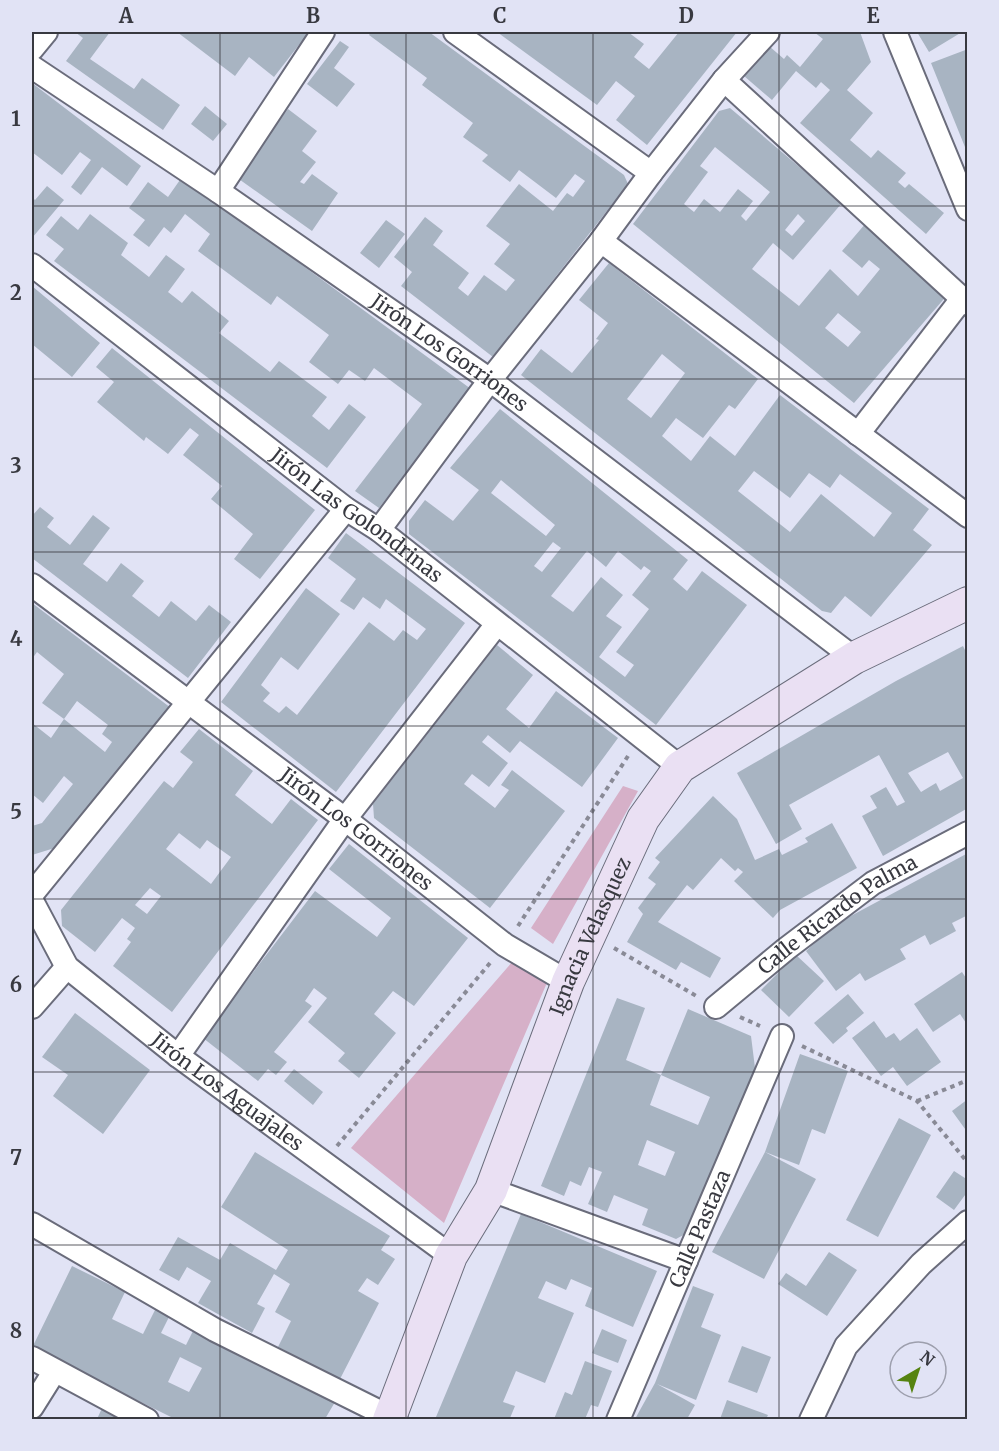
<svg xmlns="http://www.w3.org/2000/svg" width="999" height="1451" font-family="Merriweather,serif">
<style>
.green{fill:#d6b0c8}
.building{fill:#a8b4c2;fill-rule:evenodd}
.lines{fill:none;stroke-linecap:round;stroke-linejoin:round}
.minor-casing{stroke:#6a6c7b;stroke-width:26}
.secondary-casing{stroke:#6a6c7b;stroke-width:34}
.path{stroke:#898a96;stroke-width:4;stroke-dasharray:4.5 4.5;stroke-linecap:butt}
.minor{stroke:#fff;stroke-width:22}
.secondary{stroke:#eae0f3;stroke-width:32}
.grid{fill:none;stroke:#383940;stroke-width:1.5;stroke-opacity:0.55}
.labels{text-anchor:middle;stroke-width:4.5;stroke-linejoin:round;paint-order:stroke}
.street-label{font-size:20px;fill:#383940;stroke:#e1e3f5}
.neatline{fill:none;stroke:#383940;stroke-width:2}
.grid-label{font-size:20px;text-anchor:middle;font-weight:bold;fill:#383940}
</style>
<rect width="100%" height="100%" fill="#e1e3f5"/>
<!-- green -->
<path class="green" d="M623,786L638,791L553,944L531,928Z
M519,954L552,971L444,1223L351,1148Z"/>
<!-- building -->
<path class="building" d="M75,32H110L90,59L134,89L142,78L180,105L163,130L66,61L83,38Z
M177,32L285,33L309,32L274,77L249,57L235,76Z
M371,32H429L624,175L628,184L493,357L401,286L412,272L394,257L425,217L443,231L433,245L469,273L458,288L468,296L484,275L506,291L515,280L494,264L510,244L486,226L519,184L553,211L567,193L573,197L585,181L575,174L556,198L519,170L510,182L482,161L488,155L463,137L473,123L422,85L427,78L369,35Z
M497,32H628L644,44L634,57L649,69L679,32H737L647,145L616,120L635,96L616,81L597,105Z
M814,32H860L871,62L847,90L873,113L850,140L871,158L878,150L906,173L898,182L905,188L909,184L944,213L926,234L800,123L830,90L821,82L816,88L796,71L772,100L744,76L769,46L784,59L787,55L800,67L823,39Z
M917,32H962L929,52Z
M340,41L349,47L334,68L355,84L337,107L307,84Z
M968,49L967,108V152L931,63Z
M32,83L141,166L127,186L102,167L81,195L71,187L91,160L80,152L62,175L32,152Z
M205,106L227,124L213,141L191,124Z
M730,108L842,203L793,260L773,243L752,269L799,306L830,269L858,296L880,269L869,260L862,268L842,251L866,223L949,293L854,403L633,224L719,111ZM715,147L770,192L746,221L741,216L753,201L738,189L720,212L704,199L694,212L684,204L708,172L700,166ZM798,214L805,221L792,236L785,230ZM838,313L861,332L848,347L825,328Z
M288,109L317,131L302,151L316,162L300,182L304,184L312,174L338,193L312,231L236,177Z
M182,177L471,389L379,508L355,491L422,404L374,368L365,381L349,370L338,384L309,362L329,335L277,296L271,305L198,251L210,234L185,214L171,233L164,227L149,247L133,235L145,220L129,208L148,182L168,197Z
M47,186L64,200L32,238V197L35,200Z
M90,214L128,243L121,255L149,277L166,255L185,269L168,292L182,303L192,291L229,321L219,333L270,372L279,361L327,397L312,416L329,430L349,404L366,417L327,468L54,261L64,249L46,235L61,216L78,230Z
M386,220L405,234L379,268L360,253Z
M609,263L758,379L735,409L729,405L703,438L676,418L662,436L691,461L710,436L735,456L780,395L929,509L913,530L932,545L871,617L845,596L831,613L822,611L521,375L541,349L572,373L599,340L596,339L608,323L579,300ZM662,354L685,373L651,418L627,399ZM754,471L790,498L809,473L830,488L840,474L892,513L874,537L821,494L790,532L738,491Z
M32,286L100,343L72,377L32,344Z
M112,348L315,510L260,579L234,559L253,534L211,499L222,486L183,455L199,435L190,428L168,454L146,437L144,441L97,402L114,382L96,367Z
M500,409L688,560L673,579L687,591L702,571L747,605L656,725L409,534V521L425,500L453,521L479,490L450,468ZM501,480L555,525L546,536L491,493ZM553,542L561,548L542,572L534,566ZM587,551L606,567L618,551L641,570L644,566L651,571L632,595L649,609L616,652L634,665L625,677L599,657L622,627L606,616L623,595L601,577L573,612L551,596Z
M40,507L54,518L47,527L70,545L93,515L110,528L83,564L107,582L121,563L144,581L132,596L159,617L171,601L196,621L209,605L231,622L188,678L32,558V516Z
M346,533L465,623L336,792L221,702L306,588L340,614L298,670L281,657L261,685L270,693L263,701L279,713L286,706L297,715L369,622L394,641L403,630L417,640L426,629L386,599L380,609L363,597L354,610L340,601L356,579L328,558Z
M32,603L171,708L61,846L32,855V826L42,823L73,784L64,776L43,803L32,794V723L51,738L64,719L105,752L112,742L102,734L108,725L77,701L64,719L42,703L64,674L37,652L32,659Z
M497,645L533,675L506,709L529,728L556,691L618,738L582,787L520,741L510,753L488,735L482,742L508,763L489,787L472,774L464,784L495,808L509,790L501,785L512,770L565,811L490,908L374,818L373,804Z
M963,646L968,656V808L883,856L862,816L877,808L870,796L886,787L897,806L905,802L879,755L789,805L802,829L776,844L737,773L896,681ZM948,752L963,778L940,791L936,783L921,792L908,773Z
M199,729L253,771L235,795L272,824L291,799L318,820L172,1012L113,966L131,942L127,939L135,928L122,918L95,952L62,926L61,910L164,781L173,788L193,762L180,752ZM179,833L200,849L207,840L231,857L211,884L166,849ZM150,888L161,896L147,914L135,905Z
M713,796L737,819L755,860L779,849L782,855L808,842L805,838L832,823L857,868L780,910L773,918L734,881L743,872L738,868L735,871L721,858L693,890L687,885L658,922L721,958L710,978L681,962L676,970L627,942L643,914L638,908L656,884L648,878L660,862L655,858Z
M349,844L468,938L414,1006L393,991L374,1014L396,1033L359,1078L338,1061L345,1053L308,1022L327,998L314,988L305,1001L312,1006L274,1052L287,1062L276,1075L268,1069L258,1081L203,1038L315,891L377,937L391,918L329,869Z
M968,853V915L952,923L956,931L930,945L925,935L900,949L906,959L865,981L860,973L836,991L806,951L834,925Z
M796,955L824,981L789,1017L761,990Z
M962,972L968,981V1026L960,1014L933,1032L914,1004Z
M848,994L864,1013L846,1028L848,1031L833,1044L814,1023Z
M617,998L645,1008L626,1060L661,1075L688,1009L751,1036L755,1068L689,1232L676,1239L642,1225L648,1209L614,1195L607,1212L588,1204L602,1172L589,1167L581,1186L570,1181L564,1196L541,1186ZM661,1075L710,1097L698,1125L650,1105ZM647,1140L675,1152L665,1176L638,1165Z
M75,1013L150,1070L103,1134L53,1096L68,1075L42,1057Z
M874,1021L886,1038L894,1033L900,1041L917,1028L941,1062L907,1086L893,1067L881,1076L852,1038Z
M800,1054L848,1071L825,1134L812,1129L799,1165L765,1152L816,1179L764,1279L712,1252L765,1152Z
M294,1069L323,1092L313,1105L284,1081Z
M968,1099V1133L952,1111Z
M899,1118L931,1135L878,1237L846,1220Z
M255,1152L390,1236L381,1250L395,1259L378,1285L367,1278L358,1291L379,1303L340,1379L278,1347L291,1321L275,1312L290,1284L274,1274L257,1304L265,1308L252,1333L198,1303L211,1281L187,1267L179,1281L159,1270L178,1237L220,1260L230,1243L276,1270L288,1250L221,1207Z
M954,1171L968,1180V1191L954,1210L936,1197Z
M521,1214L657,1271L633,1327L585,1306L592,1288L571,1279L566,1290L546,1281L538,1298L574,1313L545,1383L516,1371L503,1402L515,1406L510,1418L515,1419H442L436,1417Z
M829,1252L857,1270L827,1316L778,1284L786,1273L806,1286Z
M72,1266L125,1292L112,1319L143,1334L157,1306L171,1313L161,1333L186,1345L194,1329L335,1402L325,1419H175L32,1348ZM180,1357L202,1368L189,1392L168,1382Z
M693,1286L714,1294L701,1327L721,1335L696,1400L657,1384L695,1405L687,1419H635L655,1383Z
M602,1329L627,1340L618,1363L592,1353Z
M742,1346L771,1357L757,1393L728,1382Z
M585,1361L612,1371L598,1407L591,1405L585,1419H554L565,1392L572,1395Z
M727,1400L768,1415L766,1419H720Z
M103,1406L129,1419H97Z"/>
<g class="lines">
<!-- minor casing -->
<g class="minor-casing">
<g id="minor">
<path d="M455,32L651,173"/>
<path d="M895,32L968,209"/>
<path d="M32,49L46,32"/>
<path id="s1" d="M32,67L218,191L490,380L854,658"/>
<path d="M724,80L968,304"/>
<path d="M218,191L323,32"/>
<path d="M601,241L968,516"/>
<path id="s2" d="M32,265L346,509L379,530L680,767"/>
<path d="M858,434L961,300"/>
<path d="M379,530L490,380L601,241L651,173L724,80L768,32"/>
<path id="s3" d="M32,585L345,819L505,945L568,982"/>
<path d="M32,894L346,509"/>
<path id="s4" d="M32,901L67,967L178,1056L451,1256"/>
<path d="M32,1007L67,967"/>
<path id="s5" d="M716,1007L786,949L873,883L968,833"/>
<path d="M178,1056L345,819L497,624"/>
<path d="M491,1190L686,1261"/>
<path d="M32,1224L215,1330L396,1420"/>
<path d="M32,1358L147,1420"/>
<path d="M32,1407L54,1372"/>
<path id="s6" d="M618,1420L782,1036"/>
<path d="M811,1420L846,1346L921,1264L968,1222"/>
</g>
</g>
<!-- secondary casing -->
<g class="secondary-casing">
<g id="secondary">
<path id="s7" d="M389,1420L451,1256L491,1190L568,982L643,819L680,767L854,658L968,603"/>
</g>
</g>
<!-- path -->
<path class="path" d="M518,926L628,756
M614,948L698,997
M740,1017L760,1026
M802,1046L917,1101L968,1163
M917,1101L968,1080
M337,1146L490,963"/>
<!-- minor -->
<use href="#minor" class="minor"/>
<!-- secondary -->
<use href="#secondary" class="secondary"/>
</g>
<!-- grid -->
<path class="grid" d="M220,32V1420M406,32V1420M593,32V1420M779,32V1420M32,206H968M32,379H968M32,552H968M32,726H968M32,899H968M32,1072H968M32,1245H968"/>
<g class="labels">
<!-- street labels -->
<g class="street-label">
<text dy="7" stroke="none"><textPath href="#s1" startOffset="506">Jirón Los Gorriones</textPath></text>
<text dy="7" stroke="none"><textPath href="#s2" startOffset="410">Jirón Las Golondrinas</textPath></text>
<text dy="7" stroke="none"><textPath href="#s3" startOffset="406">Jirón Los Gorriones</textPath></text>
<text dy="7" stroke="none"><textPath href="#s5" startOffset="153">Calle Ricardo Palma</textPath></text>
<text dy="7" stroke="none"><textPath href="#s7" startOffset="525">Ignacia Velasquez</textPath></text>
<text dy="7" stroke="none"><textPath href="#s4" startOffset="278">Jirón Los Aguajales</textPath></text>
<text dy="7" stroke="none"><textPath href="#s6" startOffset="208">Calle Pastaza</textPath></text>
</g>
</g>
<!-- border -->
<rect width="999" height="1451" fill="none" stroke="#e1e3f5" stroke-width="66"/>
<!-- north arrow -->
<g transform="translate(918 1370) rotate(39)"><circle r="28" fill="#e1e3f5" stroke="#9d9fad" stroke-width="1.5"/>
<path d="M0-4.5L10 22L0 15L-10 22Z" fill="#558310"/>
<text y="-9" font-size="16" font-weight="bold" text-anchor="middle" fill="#383940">N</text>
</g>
<rect x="33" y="33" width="933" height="1385" class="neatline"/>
<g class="grid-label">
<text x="126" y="23">A</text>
<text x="313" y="23">B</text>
<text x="500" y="23">C</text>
<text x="686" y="23">D</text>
<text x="873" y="23">E</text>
<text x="16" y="126">1</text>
<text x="16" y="300">2</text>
<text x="16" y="473">3</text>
<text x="16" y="646">4</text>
<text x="16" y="819">5</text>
<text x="16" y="992">6</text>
<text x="16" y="1165">7</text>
<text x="16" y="1338">8</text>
</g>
</svg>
